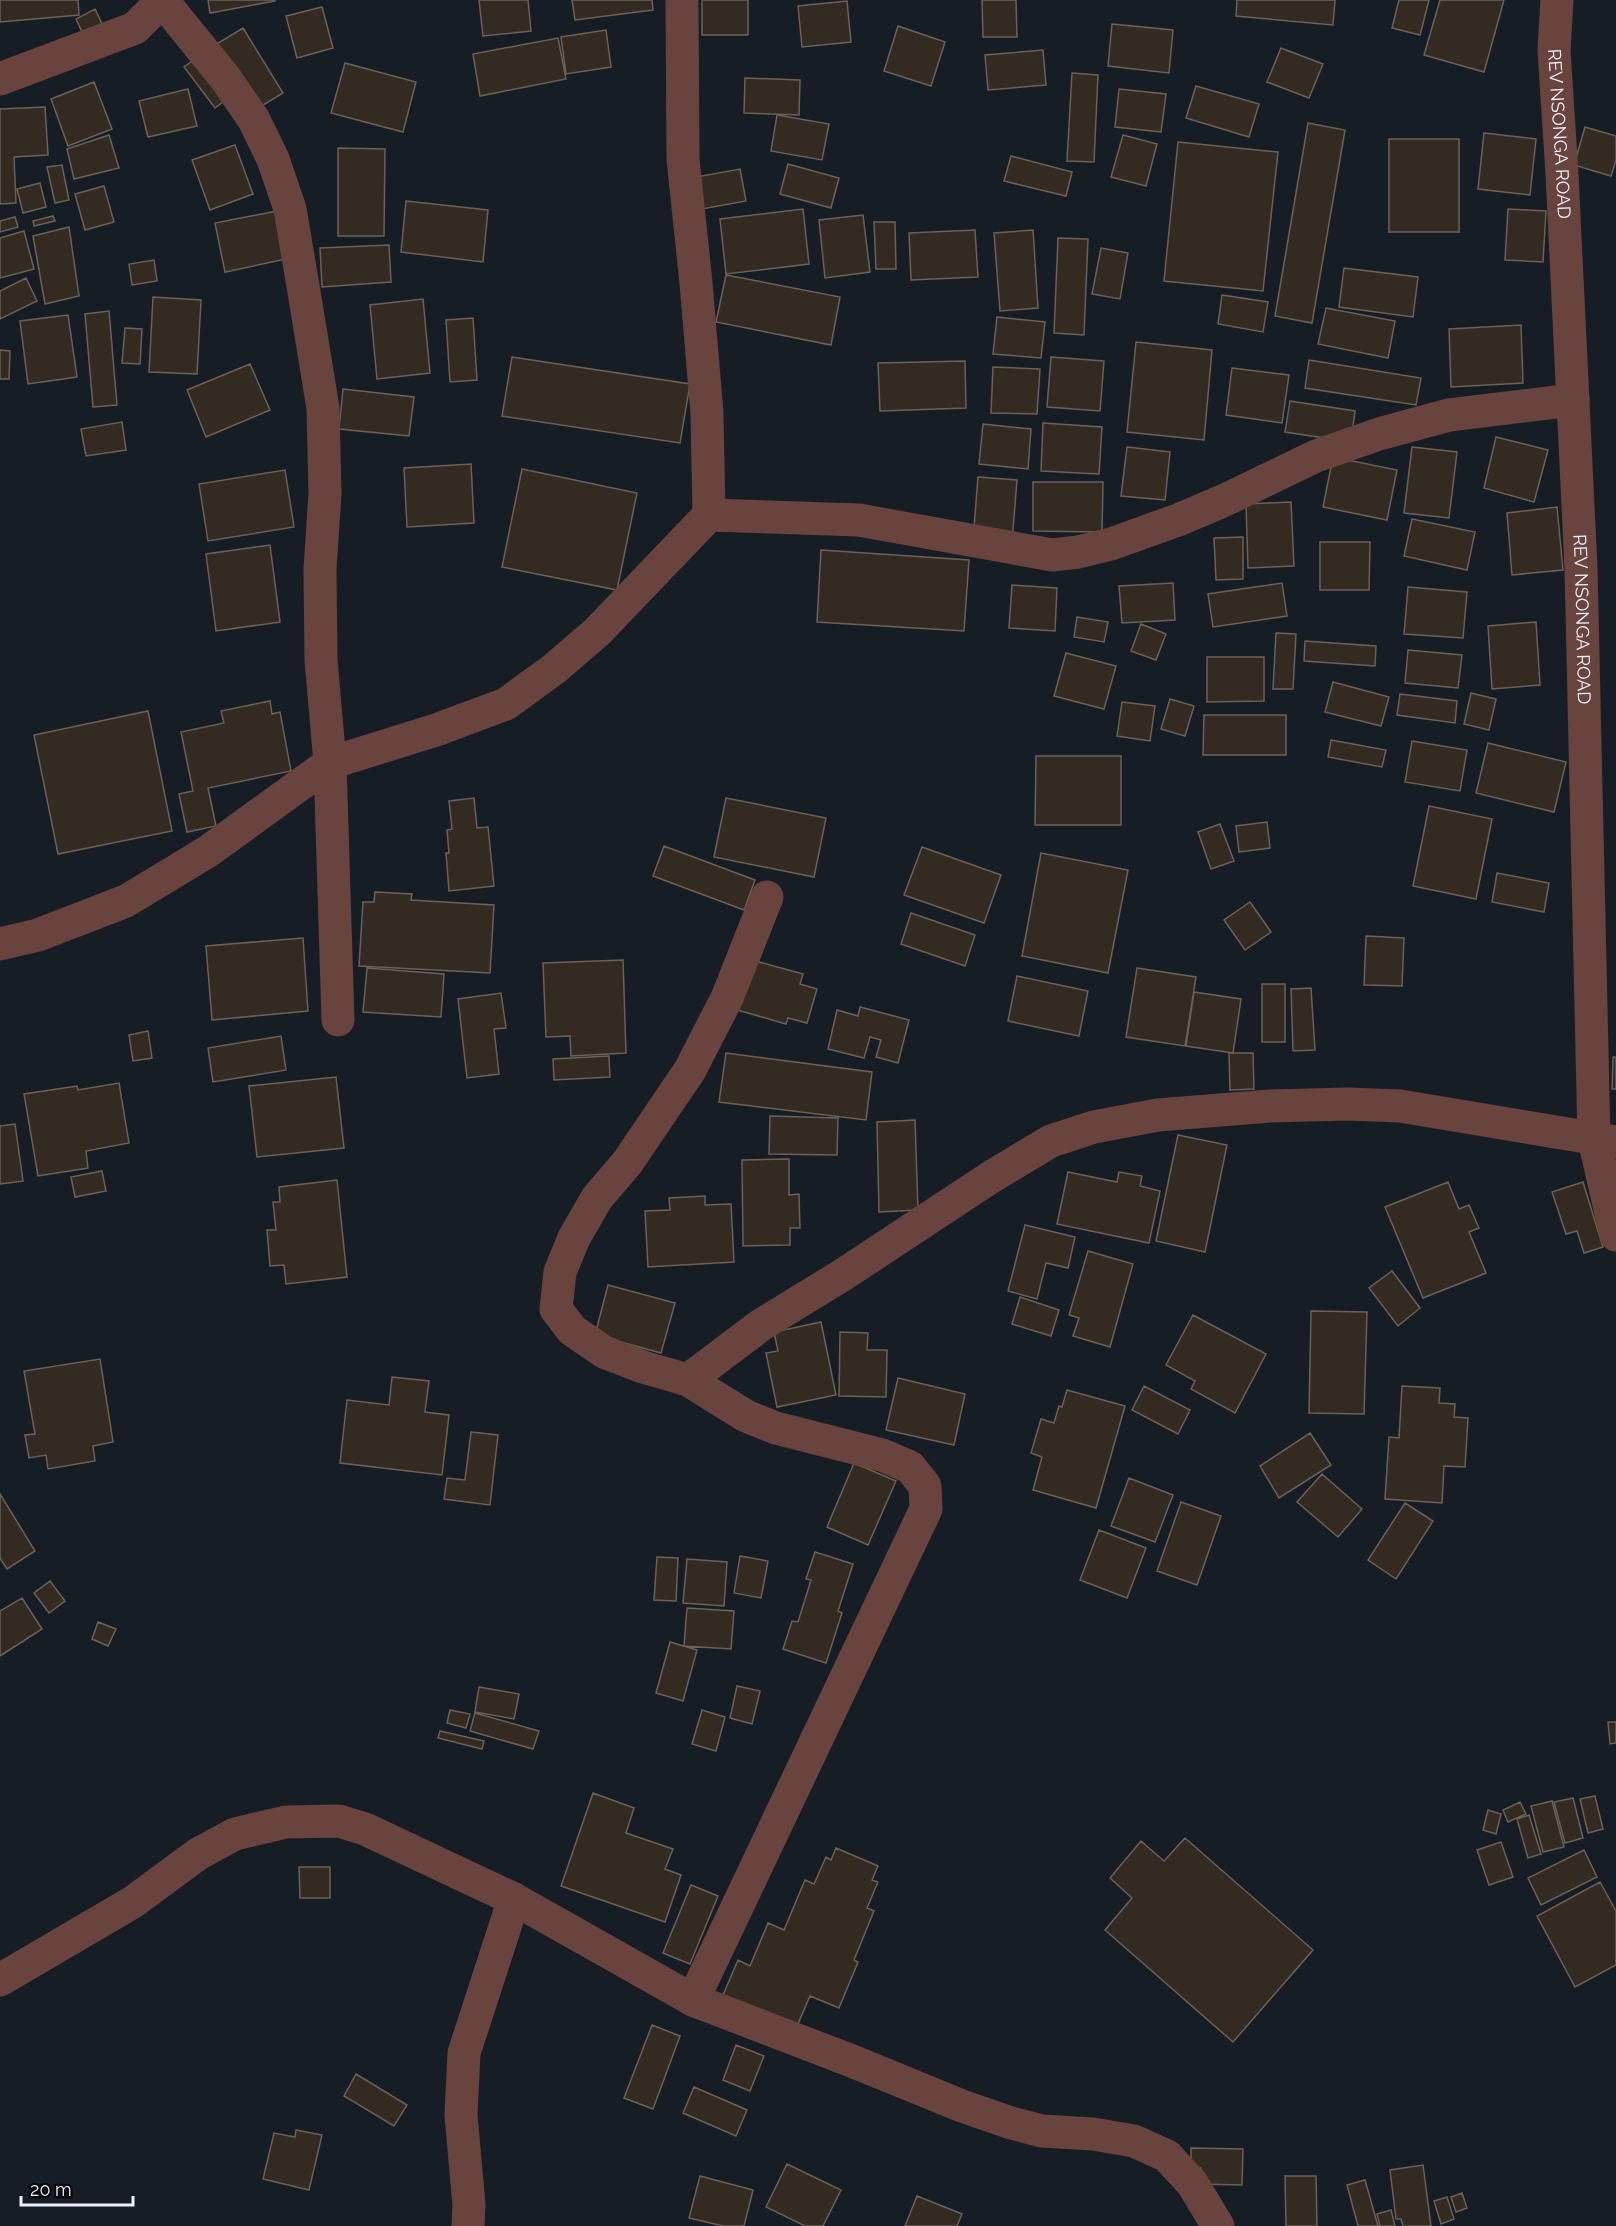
<svg xmlns="http://www.w3.org/2000/svg" width="1616" height="2226" font-family="Raleway,sans-serif">
<style>
.building{fill:#332a22;stroke:#6b6158;stroke-width:1.5}
.lines{fill:none;stroke-linecap:round;stroke-linejoin:round}
.minor{stroke:#69443e;stroke-width:33}
.labels{text-anchor:middle;stroke-width:5;stroke-linejoin:round;paint-order:stroke}
.street-label{font-size:18px;fill:#eef2f8;stroke:#05070b}
</style>
<rect width="100%" height="100%" fill="#171d25"/>
<!-- building -->
<path class="building" d="M0,0H78L79,15L0,22Z
M208,0H275V1L210,13Z
M479,0H528L531,31L483,36Z
M572,0H652L653,10L575,20Z
M702,0H748V35H702Z
M982,0H1016L1017,37H983Z
M1237,0H1335L1333,25L1236,16Z
M1399,0H1429L1420,35L1392,28Z
M1440,0H1504L1484,72L1424,55Z
M847,1L851,42L802,47L798,6Z
M322,7L333,48L297,58L286,16Z
M95,9L103,26L84,36L76,19Z
M1112,24L1173,30L1169,73L1108,66Z
M898,26L945,42L931,86L884,71Z
M243,28L283,93L255,110L215,45Z
M606,30L611,67L566,74L561,37Z
M558,38L566,79L480,96L473,54Z
M1281,48L1323,64L1309,98L1267,82Z
M1043,50L1046,85L988,90L985,55Z
M202,54L232,95L215,108L184,67Z
M345,63L416,82L403,132L331,113Z
M1072,73L1098,75L1094,162L1067,161Z
M745,78L800,80L799,115L744,113Z
M94,82L112,129L68,146L51,99Z
M1196,86L1259,104L1249,137L1186,118Z
M188,89L197,126L148,137L139,101Z
M1119,89L1166,94L1161,132L1115,127Z
M45,107L48,155L14,157L16,203L0,204V109Z
M777,115L829,124L822,160L771,151Z
M1308,123L1345,130L1312,323L1275,316Z
M1585,127L1616,136V160L1611,176L1574,165Z
M1484,133L1536,139L1530,195L1478,189Z
M109,135L119,168L74,179L67,149Z
M1123,135L1157,144L1146,186L1111,177Z
M1389,139H1459V232H1389Z
M1178,142L1278,152L1263,291L1164,281Z
M235,145L253,194L210,210L192,160Z
M338,148L385,149L384,236H338Z
M1011,156L1072,172L1066,196L1004,181Z
M788,164L839,178L831,208L780,194Z
M62,165L69,200L55,203L47,167Z
M740,169L746,201L702,209L696,177Z
M40,183L46,207L23,213L17,189Z
M104,186L114,222L85,230L75,194Z
M406,201L488,210L483,262L401,252Z
M803,209L809,264L726,274L720,219Z
M1508,209L1546,211L1543,262L1505,260Z
M277,211L286,259L225,272L215,223Z
M863,215L870,272L825,278L819,220Z
M53,216L55,221L34,226L33,221Z
M15,217L18,227L0,232V221Z
M874,222H895L896,269H876Z
M69,227L79,296L45,304L33,236Z
M975,230L978,277L911,280L909,233Z
M1033,230L1038,308L1000,311L994,233Z
M24,231L34,269L0,278V238Z
M1058,238L1088,239L1084,335L1054,333Z
M389,245L391,282L322,287L320,248Z
M1101,248L1128,253L1120,299L1092,294Z
M154,260L157,281L132,285L129,264Z
M1344,268L1418,277L1413,317L1339,307Z
M726,275L840,297L831,345L716,322Z
M26,278L37,301L0,319V291Z
M1222,295L1268,302L1263,332L1218,324Z
M153,297L201,300L197,374L149,372Z
M423,299L430,373L377,379L370,305Z
M1326,308L1395,321L1388,358L1318,344Z
M109,311L117,405L93,407L85,314Z
M68,315L77,377L28,384L20,321Z
M997,317L1045,322L1041,358L993,354Z
M473,318L477,380L450,382L446,320Z
M1521,325L1523,383L1451,387L1449,329Z
M125,328L142,329L140,364L122,363Z
M1136,342L1212,350L1204,440L1127,432Z
M0,350L10,351L9,379H0Z
M512,357L690,384L680,443L502,416Z
M1051,357L1104,361L1100,411L1047,407Z
M1309,360L1421,378L1416,405L1305,388Z
M965,361L966,408L880,411L878,363Z
M250,364L270,410L206,437L187,390Z
M993,367L1040,369L1037,414L991,413Z
M1232,368L1289,375L1282,423L1226,415Z
M343,389L414,397L409,436L339,429Z
M1290,401L1355,411L1351,442L1285,432Z
M122,422L126,450L86,456L81,429Z
M1043,423L1102,427L1099,474L1041,471Z
M983,424L1031,429L1028,469L979,464Z
M1496,437L1548,450L1534,502L1484,488Z
M1127,447L1170,452L1165,500L1121,496Z
M1412,447L1457,452L1449,518L1404,513Z
M1333,457L1397,470L1387,520L1323,507Z
M471,464L474,523L407,527L404,468Z
M522,469L637,493L617,590L502,567Z
M285,470L294,527L208,541L199,484Z
M978,477L1017,480L1012,542L973,540Z
M1033,482H1103L1102,532L1033,531Z
M1291,502L1294,566L1248,568L1246,504Z
M1557,507L1563,570L1512,575L1507,513Z
M1412,519L1475,532L1467,570L1404,556Z
M1243,537V579L1216,580L1214,538Z
M1320,542H1370L1369,590H1320Z
M270,545L280,622L216,631L206,554Z
M821,550L969,560L964,631L817,622Z
M1173,583L1175,620L1122,623L1119,586Z
M1282,583L1287,616L1213,627L1208,594Z
M1012,585L1057,588L1055,631L1009,628Z
M1408,587L1467,592L1463,638L1404,634Z
M1077,617L1108,622L1104,642L1074,637Z
M1536,622L1540,685L1492,689L1488,626Z
M1141,624L1166,634L1156,660L1131,651Z
M1276,633L1296,634L1293,689H1273Z
M1305,641L1376,646L1375,666L1304,661Z
M1408,650L1462,655L1458,688L1405,683Z
M1066,653L1116,666L1104,709L1054,696Z
M1207,657H1264V701L1207,702Z
M1333,682L1389,697L1381,726L1325,712Z
M1471,693L1496,699L1489,730L1464,724Z
M1400,694L1457,701L1455,723L1397,715Z
M1170,699L1194,706L1185,736L1161,729Z
M270,701L272,714L280,712L291,771L208,788L216,826L187,832L179,794L193,791L181,732L224,723L221,711Z
M1122,702L1155,706L1150,741L1117,736Z
M148,711L172,831L58,854L34,735Z
M1204,715H1286V755H1203Z
M1331,740L1386,750L1382,767L1328,757Z
M1412,741L1467,750L1460,791L1405,782Z
M1488,743L1566,762L1554,812L1476,793Z
M1036,756H1121V825H1035Z
M474,798L477,828L488,827L494,886L449,891L446,853H449L447,830L452,829L449,801Z
M726,798L826,818L814,877L714,857Z
M1429,806L1492,819L1476,899L1413,886Z
M1267,822L1270,848L1239,852L1236,826Z
M1220,824L1234,861L1211,869L1198,832Z
M664,846L755,880L744,910L653,876Z
M922,847L1001,875L984,923L904,895Z
M1041,853L1128,870L1108,973L1022,956Z
M1497,873L1549,883L1544,912L1492,902Z
M375,892L412,894L411,900L494,905L490,973L359,966L363,902H374Z
M1250,902L1271,932L1245,950L1224,920Z
M911,913L975,935L965,966L901,944Z
M1366,936L1404,938L1402,986L1364,985Z
M303,938L308,1011L212,1020L206,946Z
M748,959L803,974L800,984L817,989L807,1023L788,1018L786,1024L734,1009Z
M623,960L626,1053L571,1056L570,1036L546,1037L543,963Z
M367,968L444,974L441,1017L363,1012Z
M1137,968L1196,977L1185,1046L1126,1037Z
M1017,976L1088,991L1079,1036L1008,1021Z
M1262,984H1285V1042H1262Z
M1311,988L1315,1050L1293,1051L1291,989Z
M1194,992L1241,999L1233,1053L1186,1046Z
M501,993L506,1028L494,1029L499,1074L467,1078L458,999Z
M860,1007L909,1020L898,1063L876,1057L881,1040L870,1037L864,1058L828,1049L837,1010L858,1016Z
M148,1031L152,1058L133,1061L129,1035Z
M281,1036L286,1070L213,1082L208,1048Z
M726,1053L872,1072L866,1120L719,1102Z
M1229,1053H1253L1254,1089L1230,1090Z
M609,1056L610,1077L554,1080L553,1059Z
M1613,1057H1616V1089H1612Z
M336,1077L344,1148L257,1157L249,1086Z
M119,1083L129,1143L86,1151L88,1168L38,1176L24,1094L77,1086L78,1090Z
M770,1116L838,1118L837,1155L769,1154Z
M915,1120L918,1210L879,1212L877,1122Z
M15,1124L23,1181L0,1184V1126Z
M1178,1135L1227,1145L1205,1252L1156,1241Z
M789,1159V1195L799,1194L800,1228H790V1245L743,1246L742,1160Z
M102,1171L106,1191L75,1197L71,1177Z
M1068,1172L1117,1182L1119,1172L1142,1176L1140,1186L1160,1191L1149,1243L1057,1224Z
M337,1180L347,1277L286,1284L284,1265L270,1266L267,1230H276L273,1202H280L279,1187Z
M1448,1182L1459,1209L1469,1205L1479,1228L1469,1232L1486,1273L1423,1298L1385,1207Z
M1583,1182L1603,1247L1584,1253L1577,1231L1566,1234L1552,1192Z
M705,1196V1205L731,1204L734,1262L648,1267L645,1211L670,1210L669,1198Z
M1025,1225L1075,1237L1068,1268L1046,1263L1037,1299L1008,1291Z
M1088,1251L1133,1264L1110,1347L1073,1336L1079,1318L1069,1315Z
M1392,1271L1420,1308L1398,1326L1369,1288Z
M608,1285L675,1303L661,1353L595,1335Z
M1020,1297L1059,1310L1051,1336L1012,1324Z
M1311,1311L1367,1312L1364,1414L1309,1413Z
M1193,1315L1266,1354L1235,1413L1191,1389L1195,1381L1166,1365Z
M821,1322L836,1395L777,1407L766,1353L778,1351L774,1332Z
M840,1332L868,1333L867,1350H887L886,1397L839,1396Z
M100,1359L113,1442L93,1446L95,1461L48,1469L46,1455L29,1458L25,1435L35,1434L24,1371Z
M392,1377L429,1381L425,1412L449,1415L442,1475L340,1463L347,1400L389,1405Z
M898,1378L965,1394L954,1445L886,1430Z
M1144,1386L1190,1410L1178,1434L1132,1410Z
M1402,1386L1440,1388L1439,1403L1455,1404L1454,1417L1468,1418L1465,1467L1444,1466L1442,1503L1385,1499L1389,1437L1399,1438Z
M1067,1390L1125,1406L1096,1508L1033,1490L1042,1457L1031,1453L1041,1419L1054,1423L1059,1406L1062,1407Z
M471,1432L498,1435L490,1505L444,1499L447,1478L465,1480Z
M1310,1433L1331,1465L1279,1498L1260,1466Z
M854,1463L896,1481L868,1545L827,1527Z
M1322,1474L1362,1509L1338,1537L1297,1502Z
M1129,1478L1173,1495L1155,1542L1111,1526Z
M0,1494L35,1551L7,1569L0,1558Z
M1181,1502L1221,1516L1197,1585L1157,1571Z
M1405,1503L1433,1521L1396,1579L1368,1560Z
M1099,1530L1146,1548L1127,1598L1080,1580Z
M815,1552L853,1564L838,1611L842,1613L826,1663L783,1649L792,1621L798,1622L811,1580L806,1579Z
M740,1556L768,1561L761,1598L734,1593Z
M657,1557L678,1558L676,1601L654,1600Z
M687,1559L727,1562L724,1606L683,1603Z
M50,1581L65,1601L49,1613L34,1593Z
M22,1598L42,1629L0,1656V1611Z
M687,1608L734,1611L731,1649L684,1646Z
M98,1622L116,1629L108,1646L92,1639Z
M670,1642L697,1650L683,1701L656,1693Z
M737,1686L760,1691L752,1724L730,1718Z
M479,1687L519,1694L514,1719L475,1712Z
M450,1710L470,1714L466,1728L447,1723Z
M702,1710L725,1717L716,1751L692,1744Z
M475,1713L539,1731L533,1749L470,1731Z
M1608,1722H1616V1743L1610,1744Z
M440,1731L484,1741L482,1749L438,1738Z
M593,1793L634,1808L626,1833L673,1849L665,1869L681,1875L665,1922L561,1886Z
M1595,1796L1603,1829L1588,1833L1580,1799Z
M1573,1798L1583,1838L1565,1843L1554,1802Z
M1552,1801L1564,1847L1543,1852L1531,1806Z
M1520,1802L1526,1814L1508,1822L1503,1810Z
M1488,1810L1501,1814L1496,1834L1483,1830Z
M1529,1815L1541,1854L1528,1858L1517,1819Z
M1185,1838L1313,1950L1233,2042L1105,1930L1132,1898L1110,1878L1141,1841L1164,1861Z
M1501,1842L1513,1877L1489,1885L1477,1850Z
M836,1848L878,1866L872,1880L878,1882L867,1908L874,1911L854,1960L858,1962L839,2008L810,1996L797,2026L723,1995L738,1960L750,1966L768,1923L784,1930L805,1880L814,1884L826,1857L831,1860Z
M1584,1850L1597,1877L1541,1905L1528,1878Z
M299,1867H330V1898H300Z
M1600,1882L1616,1911V1965L1575,1987L1537,1916Z
M691,1885L718,1896L690,1964L663,1953Z
M652,2025L680,2036L653,2109L624,2098Z
M736,2045L764,2056L750,2091L723,2080Z
M356,2074L407,2105L394,2126L344,2096Z
M694,2087L747,2110L736,2136L683,2113Z
M296,2130L322,2135L309,2190L263,2179L274,2133L295,2137Z
M1191,2148L1243,2149L1242,2185L1200,2184L1201,2168L1191,2167Z
M787,2164L841,2190L823,2226H805L766,2207Z
M1423,2165L1431,2226H1403L1401,2219H1396L1390,2170Z
M700,2176L753,2190L744,2226H723L689,2218Z
M1285,2176H1316L1317,2226H1286Z
M1365,2180L1378,2226H1358L1347,2185Z
M1462,2193L1467,2208L1456,2212L1451,2197Z
M917,2196L962,2214L957,2226H905Z
M1447,2197L1454,2219L1441,2224L1434,2201Z
M1391,2210L1395,2226H1380L1377,2214Z"/>
<g class="lines">
<!-- minor -->
<g class="minor">
<path d="M162,0L226,79L254,120L273,159L290,209L303,286L323,408L325,494L320,569L321,660L330,763L338,1020"/>
<path id="s1" d="M1557,0L1554,50L1562,174L1581,568L1594,1139L1616,1235"/>
<path d="M0,79L135,28L163,0"/>
<path d="M709,515L859,520L1052,555L1078,552L1111,544L1178,520L1225,500L1316,456L1379,434L1449,415L1573,400"/>
<path d="M0,944L38,935L126,901L207,852L330,763L436,730L506,704L554,669L597,632L709,515L707,413L696,283L683,159L682,0"/>
<path d="M688,1380L761,1325L841,1276L991,1177L1051,1141L1094,1127L1158,1115L1270,1106L1348,1104L1400,1106L1616,1142"/>
<path d="M0,1980L133,1902L198,1854L235,1834L286,1822L339,1821L365,1829L514,1899L693,2000L852,2061L962,2106L1011,2123L1042,2131L1093,2134L1134,2141L1167,2156L1192,2183L1218,2226"/>
<path d="M693,2000L926,1509L925,1486L910,1467L882,1455L776,1428L746,1416L688,1380L643,1367L604,1352L572,1330L556,1309L560,1272L574,1238L597,1198L627,1163L690,1070L727,998L767,897"/>
<path d="M468,2226L469,2205L461,2115L464,2053L514,1899"/>
</g>
</g>
<g class="labels">
<!-- street labels -->
<g class="street-label">
<text dy="6" stroke="none"><textPath href="#s1" startOffset="134">REV NSONGA ROAD</textPath></text>
<text dy="6" stroke="none"><textPath href="#s1" startOffset="620">REV NSONGA ROAD</textPath></text>
</g>
</g>
<!-- scale -->
<path d="M21 2196v9h112v-9" fill="none" stroke="#eef2f8" stroke-width="3"/>
<text x="30" y="2196" font-size="18" fill="#eef2f8" stroke="#05070b" stroke-width="4.5" paint-order="stroke">20 m</text>
</svg>
